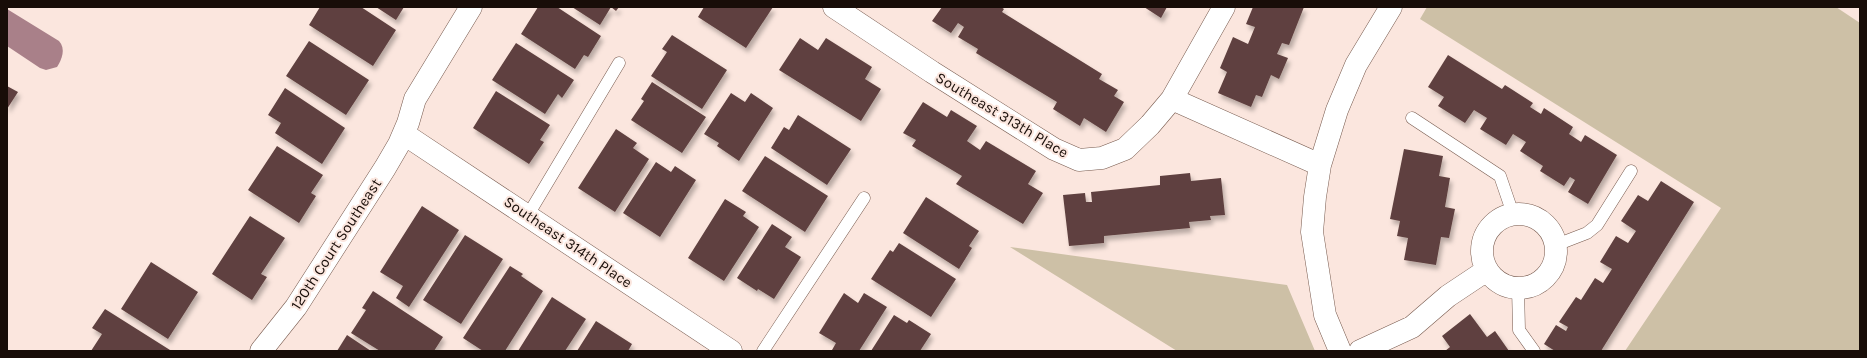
<svg xmlns="http://www.w3.org/2000/svg" width="1867" height="358" font-family="Karla,sans-serif">
<style>
.green{fill:#cdc0a6}
.water{fill:#a98089}
.building{fill:#5f413f;filter:url(#shadow)}
.lines{fill:none;stroke-linecap:round;stroke-linejoin:round}
.lane-casing{stroke:#775a4e;stroke-width:13}
.street-casing{stroke:#775a4e;stroke-width:23}
.lane{stroke:#fff;stroke-width:12}
.street{stroke:#fff;stroke-width:22}
.labels{text-anchor:middle;stroke-width:4;stroke-linejoin:round;paint-order:stroke}
.street-label{font-size:15px;fill:#180d08;stroke:#fbe6de}
</style>
<defs>
<filter id="shadow"><feDropShadow dx="2.5" dy="4.5" stdDeviation="2" flood-color="#0004"/></filter>
</defs>
<rect width="100%" height="100%" fill="#fbe6de"/>
<!-- green -->
<path class="green" d="M1427,7H1836L1860,23V351H1625L1721,208L1420,19Z
M1010,247L1287,285L1315,351H1177Z"/>
<!-- water -->
<path class="water" d="M7,9L59,41C66,49 62,59 57,67L46,70L40,68L7,46Z"/>
<!-- building -->
<path class="building" d="M320,7H361L396,30L373,66L309,25Z
M376,7H404L396,20Z
M538,7H557L601,36L588,57L584,55L575,69L521,34Z
M572,7H619L616,11L611,7L600,25Z
M704,7H773L746,48L698,17Z
M942,7H1001L1004,9L1002,12L1102,74L1099,79L1118,90L1114,96L1124,102L1106,132L1084,118L1080,126L1053,109L1057,102L976,53L978,49L958,37L964,27L958,23L951,33L932,21Z
M1144,7H1167L1161,18Z
M1253,7H1304L1289,45L1282,43L1277,54L1288,58L1279,79L1271,75L1262,97L1256,95L1251,107L1218,93L1227,72L1220,68L1233,37L1248,44L1255,27L1246,24Z
M672,35L727,70L702,109L651,76L667,52L662,49Z
M800,38L818,50L826,38L872,67L865,79L881,89L861,121L779,70Z
M309,41L369,80L346,115L286,76Z
M516,43L574,80L562,98L558,94L545,114L492,80Z
M1448,55L1502,89L1505,85L1533,103L1530,107L1541,114L1544,108L1573,127L1569,134L1581,142L1585,135L1617,155L1588,204L1568,192L1575,180L1570,177L1564,186L1540,171L1543,166L1520,151L1526,142L1513,134L1506,145L1480,129L1487,118L1474,110L1465,123L1438,106L1444,97L1428,87Z
M652,82L706,117L682,153L631,120L644,101L641,99Z
M7,86L18,92L7,109Z
M285,88L345,128L322,164L275,133L281,123L268,115Z
M496,91L550,125L540,140L544,142L529,164L473,128Z
M731,93L745,102L751,93L773,108L739,161L717,146L719,143L704,134Z
M923,102L947,117L951,110L977,126L967,141L980,150L986,141L1036,171L1028,184L1043,193L1023,224L956,184L962,176L912,146L916,140L903,133Z
M798,115L851,149L827,185L771,148L784,127L789,130Z
M616,129L637,143L633,148L649,159L615,212L578,188Z
M277,146L323,175L311,193L316,196L299,223L248,190Z
M1404,149L1443,156L1439,176L1450,178L1445,207L1455,209L1449,238L1441,237L1436,265L1404,260L1408,238L1397,236L1400,221L1390,219Z
M765,156L828,196L805,232L742,191Z
M656,162L671,172L675,166L696,180L660,237L623,213Z
M1190,173L1191,181L1221,178L1225,215L1210,216L1211,220L1189,222L1190,228L1104,236V243L1069,246L1063,195L1085,193L1086,202H1092L1091,192L1160,185V176Z
M1661,181L1694,202L1601,351H1555L1544,344L1556,325L1566,331L1568,327L1559,322L1576,297L1581,300L1595,278L1603,283L1612,269L1600,262L1616,236L1628,243L1636,231L1621,221L1638,195L1648,201Z
M926,197L979,231L969,246L972,248L959,269L903,233Z
M725,199L746,212L743,216L759,227L724,281L688,258Z
M422,206L459,230L409,307L396,298L403,286L380,272Z
M250,216L285,238L261,274L267,277L252,300L212,274Z
M772,224L792,237L785,247L801,257L774,299L758,289L757,291L737,278Z
M465,235L503,259L461,324L423,300Z
M899,243L956,279L931,317L871,279L890,250L893,252Z
M151,262L198,292L168,339L121,309Z
M510,266L523,274L521,276L543,291L505,351H483L463,338Z
M373,291L443,337L434,351H380L351,333L366,310L362,308Z
M844,293L858,303L864,293L887,307L859,351H834L832,350L836,343L819,333Z
M552,297L586,319L565,351H518Z
M105,309L170,350L169,351H91L102,334L92,328Z
M1470,314L1487,337L1495,331L1509,351H1445L1450,347L1442,336Z
M894,315L907,323L909,320L931,334L920,351H871Z
M596,321L632,344L628,351H577Z
M347,335L371,351H337Z"/>
<g class="lines">
<!-- lane casing -->
<g class="lane-casing">
<path id="lane" d="M1412,118L1500,176L1513,214
M528,215L619,63
M1556,245L1587,233L1597,225L1631,171
M1518,288L1519,330L1534,351
M763,351L864,198"/>
</g>
<!-- street casing -->
<g class="street-casing">
<path id="street" d="M834,7L932,72L1054,149L1079,160L1102,158L1125,149L1150,125L1172,99L1320,165
M1172,99L1224,7
M404,134L731,351
M1482 251a37 37 0 1 1 74 0a37 37 0 1 1-74 0Z
M261,351L296,307L385,168L399,144L408,123L415,99L471,7
M1340,351L1325,315L1312,232L1315,197L1320,165L1337,110L1356,65L1391,7
M1360,351L1412,327L1448,296L1487,270"/>
</g>
<!-- lane -->
<use href="#lane" class="lane"/>
<!-- street -->
<use href="#street" class="street"/>
</g>
<g class="labels">
<!-- street labels -->
<g class="street-label">
<text transform="translate(1002 115) rotate(31)" y="5">Southeast 313th Place</text>
<text transform="translate(568 242) rotate(34)" y="5">Southeast 314th Place</text>
<text transform="translate(336 244) rotate(-57)" y="5">120th Court Southeast</text>
</g>
</g>
<!-- border -->
<rect width="1867" height="358" fill="none" stroke="#180d08" stroke-width="16"/>
</svg>
